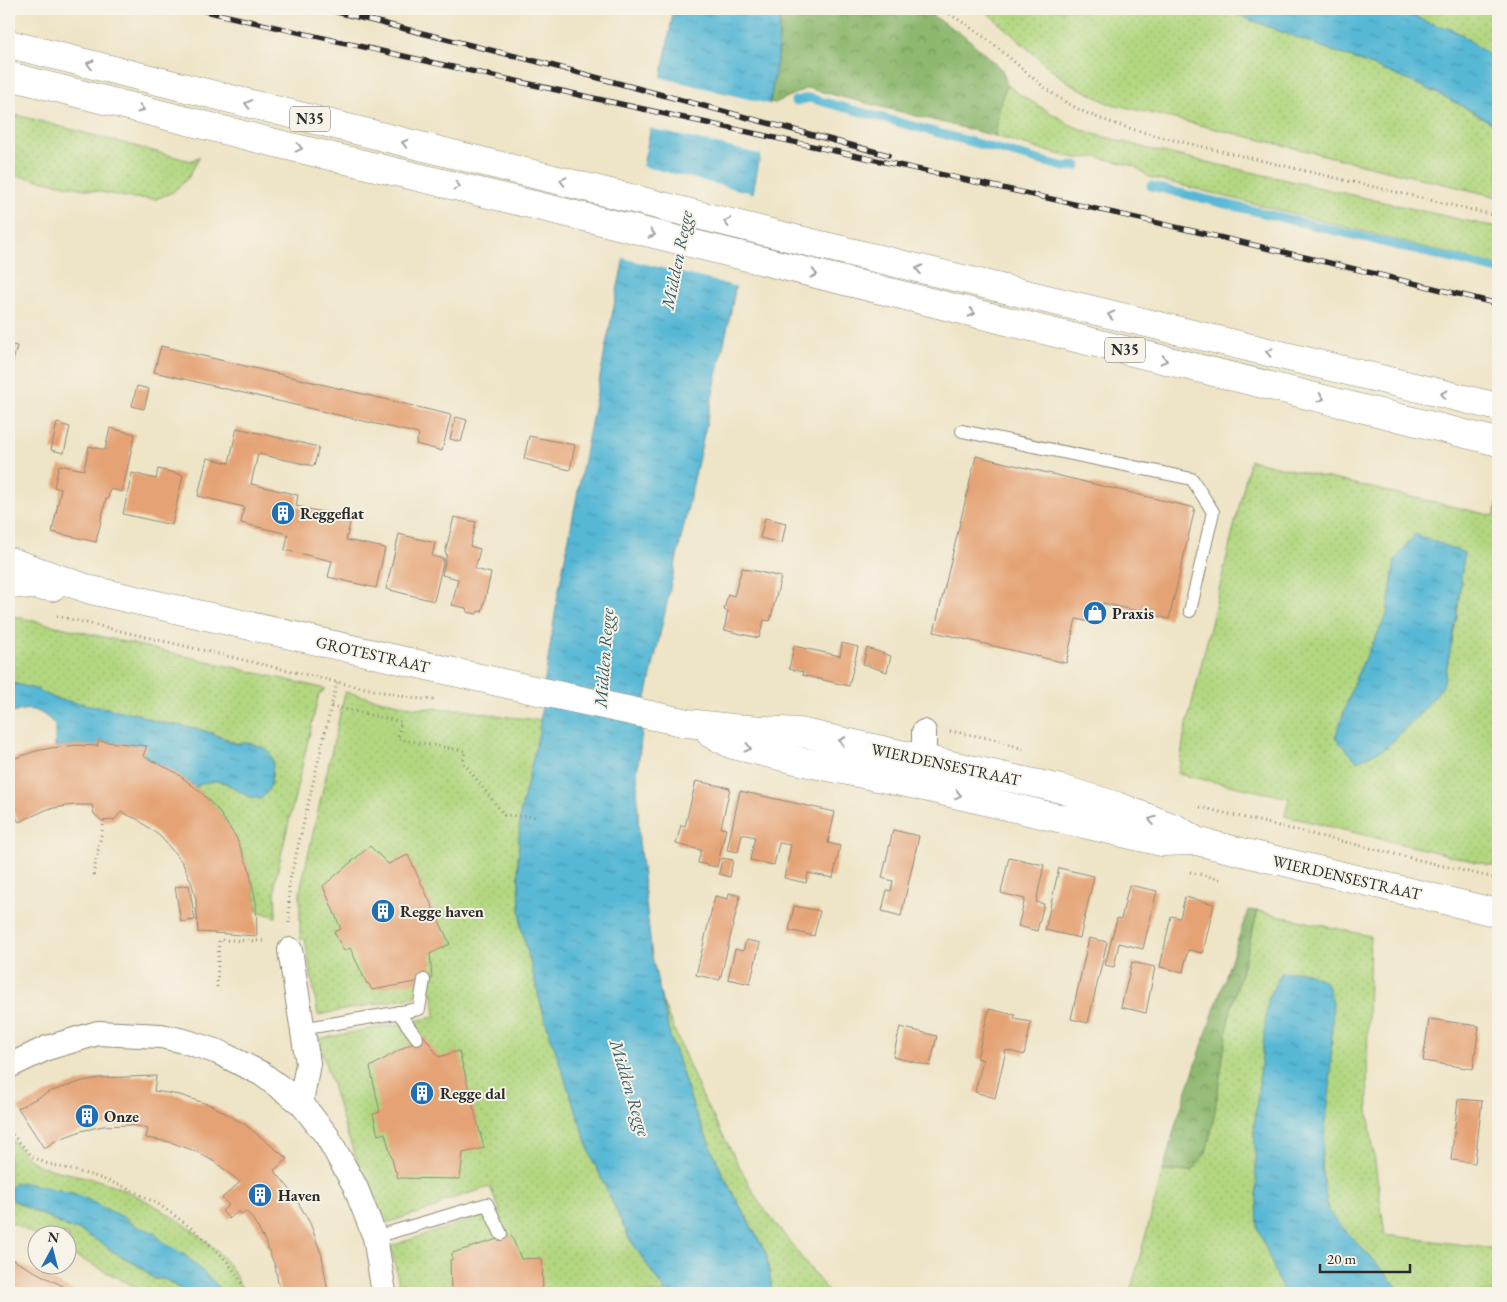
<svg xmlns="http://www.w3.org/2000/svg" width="1507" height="1302" font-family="'EB Garamond',serif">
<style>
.grass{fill:url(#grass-dots);stroke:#6e8156;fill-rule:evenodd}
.forest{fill:url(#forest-crowns);stroke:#5c724c}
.water{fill:url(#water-ripples);stroke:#407280}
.pier{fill:#eee4c6}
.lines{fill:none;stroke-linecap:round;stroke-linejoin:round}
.stream{stroke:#56b8d5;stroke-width:9}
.building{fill:#e5a375}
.service-casing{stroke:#8c8878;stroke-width:14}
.minor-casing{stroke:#8c8878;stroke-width:26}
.tertiary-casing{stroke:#8c8878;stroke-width:29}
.primary-casing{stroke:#8c8878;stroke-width:29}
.path{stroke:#8c8878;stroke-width:3;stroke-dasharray:1 4;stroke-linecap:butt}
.service{stroke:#fff;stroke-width:12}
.minor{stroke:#fff;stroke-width:24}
.tertiary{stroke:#fff;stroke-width:28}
.primary{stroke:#fff;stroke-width:28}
.rail-casing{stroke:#2b2b2b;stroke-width:5.5}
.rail{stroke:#f7f3e8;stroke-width:4;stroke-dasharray:11;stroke-linecap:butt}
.oneway{stroke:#a0a0a0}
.labels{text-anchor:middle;stroke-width:4;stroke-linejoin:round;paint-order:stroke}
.shield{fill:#f7f3e8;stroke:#686764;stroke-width:1}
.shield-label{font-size:15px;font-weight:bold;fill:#2b2b2b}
.poi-label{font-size:16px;font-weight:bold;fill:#2b2b2b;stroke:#f7f3e8;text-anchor:start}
.street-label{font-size:16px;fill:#2b2b2b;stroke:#f7f3e8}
.water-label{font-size:18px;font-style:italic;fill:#3a5c66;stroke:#f7f3e8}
</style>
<defs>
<pattern id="grass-dots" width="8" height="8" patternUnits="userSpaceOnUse" patternTransform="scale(1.25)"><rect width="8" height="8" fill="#b2d780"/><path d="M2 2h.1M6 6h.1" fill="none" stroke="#99b96f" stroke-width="1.8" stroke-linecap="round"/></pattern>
<pattern id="forest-crowns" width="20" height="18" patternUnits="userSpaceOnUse" patternTransform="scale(1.25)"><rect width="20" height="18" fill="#8db86e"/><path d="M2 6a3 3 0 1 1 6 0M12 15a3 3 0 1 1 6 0" fill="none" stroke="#73965b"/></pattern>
<pattern id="water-ripples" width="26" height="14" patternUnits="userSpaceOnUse" patternTransform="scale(1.25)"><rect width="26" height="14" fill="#56b8d5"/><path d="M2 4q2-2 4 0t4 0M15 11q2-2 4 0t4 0" fill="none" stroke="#4796ad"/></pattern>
</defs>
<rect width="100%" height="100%" fill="#f7f3e8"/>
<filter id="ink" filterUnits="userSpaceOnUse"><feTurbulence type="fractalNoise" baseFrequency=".02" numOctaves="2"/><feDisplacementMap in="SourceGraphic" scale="10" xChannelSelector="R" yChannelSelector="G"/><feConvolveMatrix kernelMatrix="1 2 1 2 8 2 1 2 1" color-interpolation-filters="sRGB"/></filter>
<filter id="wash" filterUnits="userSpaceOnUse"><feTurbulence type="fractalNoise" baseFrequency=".0096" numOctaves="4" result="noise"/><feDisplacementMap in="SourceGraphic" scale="20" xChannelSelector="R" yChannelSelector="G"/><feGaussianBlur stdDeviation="1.12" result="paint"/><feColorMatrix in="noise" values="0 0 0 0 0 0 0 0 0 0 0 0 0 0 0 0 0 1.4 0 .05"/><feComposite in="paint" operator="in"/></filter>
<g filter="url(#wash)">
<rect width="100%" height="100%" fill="#eee4c6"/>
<!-- grass -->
<path class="grass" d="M983,9H1225L1391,73L1445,96L1498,127V197L1108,103L1071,84L1053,71Z
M1388,9H1498V62L1461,34L1429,23L1407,13Z
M1007,85L1022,96L1073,126L1094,134L1149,149L1498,228V266L1149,177L1134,166L1097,157L1076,158L1042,150L995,136L1000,103Z
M9,113L191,161L200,156L188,178L173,192L156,199L131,198L9,174Z
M1250,460L1494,516L1498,501V867L1285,816L1289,798L1178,774L1184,737ZM1464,553L1457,616L1443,686L1418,716L1386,748L1347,703L1356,677L1387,615L1395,560Z
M9,615L326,689L319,694L275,881L276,917L257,911C252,863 232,819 195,787L208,781L219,780L231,786L271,785L273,760C251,750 228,738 205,731C181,723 162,727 138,714L56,699L38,690L9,682Z
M345,692L416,708L458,709L508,717L541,720L518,862L521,926L543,1013L592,1157L629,1238L666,1293H401L391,1246L500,1210L490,1187L441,1202L438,1207L382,1224L347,1134L318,1039L435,1017L433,993L318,1015L305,939H300V891Z
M1258,911L1370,936L1367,1060L1368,1110L1385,1235L1498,1249V1293H1130L1163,1171H1192L1230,1012Z
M663,1003L702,1096L758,1201L829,1293H775L772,1289L766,1253L724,1177L694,1109L670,1036Z
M9,1136C17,1145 25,1157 35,1163C52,1172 82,1175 101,1181C142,1194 208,1234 232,1269C237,1277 239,1285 243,1293H222L217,1285L185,1255L167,1245L153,1232L138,1227L123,1217L19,1203L68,1228L79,1230L106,1246L112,1251L139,1266L154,1279H164L187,1293H147L68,1252V1234H38L37,1236L9,1221Z"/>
<!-- forest -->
<path class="forest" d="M780,9H918L930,14L966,37L1002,70L1007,85L1000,103L995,136L807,88L775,103L770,102L778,54Z
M1248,910L1258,911L1230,1012L1213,1123L1206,1153L1192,1171H1163L1176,1123Z"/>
<!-- water -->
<path class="water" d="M671,9H780L778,54L770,102L730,316L646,698L637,774L639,841L652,956L670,1036L694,1109L724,1177L766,1253L772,1289L775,1293H666L629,1238L592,1158L564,1077L543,1013L521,926L518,862L520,814L539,732L544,686L558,594L609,330L663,69L672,19Z
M1225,9H1388L1407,13L1429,23L1451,29L1461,34L1498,62V127C1414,73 1316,49 1225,9Z
M1415,534L1464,553L1457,616L1443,686L1418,716L1386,748L1357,761L1335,738L1356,677L1387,615L1395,560Z
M9,682L38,690L56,699L138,714C161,727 181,723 205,731C216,734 227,742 238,744C242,744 241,743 245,743C252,743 266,747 270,753C274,759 273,768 272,776C271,786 268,793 261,799C230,797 232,769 195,787L175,772L143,756L146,746H144L98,741V746L76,745L55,747V725C41,709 28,705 9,715Z
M1302,971L1325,981L1333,1001L1330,1088L1321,1164L1328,1211L1403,1293H1285L1281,1287L1258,1228L1254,1128L1268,999L1281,973Z
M21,1182L76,1194L123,1217L138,1227L153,1232L167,1245L185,1255L217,1285L222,1293H187L164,1279H154L139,1266L112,1251L106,1246L79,1230L68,1228L50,1218L35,1212L13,1200L10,1194V1188L15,1183Z"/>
<!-- pier -->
<path class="pier" d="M659,77L772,105L763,155L648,128Z
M641,166L756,194L738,287L622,258Z"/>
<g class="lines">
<!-- stream -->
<path class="stream" d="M795,101L809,98L1064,167L1077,166
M1151,186L1498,270"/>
</g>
<g id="blocks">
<!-- building -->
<path class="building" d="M9,344L17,346L9,377Z
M161,346L451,415L442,451L416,444L419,434L154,372Z
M137,386L149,389L144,409L132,406Z
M456,417L467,420L461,442L450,439Z
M57,423L70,427L64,453L51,450Z
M110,428L135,434L122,492L110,489L108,499H106L96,542L52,532L61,489L54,487L59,465L84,470L89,446L105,450Z
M237,428L319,447L314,466L258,454L251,484L298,495L296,506L351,519L346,540L385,548L376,588L328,577L332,561L285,550L288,534L241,523L244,507L198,496L207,458L229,463Z
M529,436L575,445L570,470L524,459Z
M976,456L1195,508L1169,619L1103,603L1098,624L1076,619L1066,663L934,632Z
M158,469L183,475L172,525L123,514L132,473L156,479Z
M454,517L476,522L470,546L480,549L475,569L491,573L482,612L479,611L476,614L467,612L466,608L452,605L458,579L442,575L447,554L445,553Z
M765,518L786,523L782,543L760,538Z
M399,534L435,543L432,556L444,559L434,601L386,589Z
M742,568L781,577L770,621L764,620L759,638L724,630L728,611L724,610L728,594L734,596Z
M842,643L858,647L849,686L802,675L803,672L789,669L794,646L840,656Z
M867,648L891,656L887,672L863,664Z
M98,741L147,746L143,756L175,772L202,793L217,809L236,837L249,869L256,902L257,936L198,932L196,900L192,884L182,862L161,837L137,819L121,812L114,820L102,821L94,814L92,805H73L48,809L19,822L9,805V760L36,751L51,748L76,745L98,746Z
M696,781L730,788L721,828L726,829L717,867L698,863L701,850L676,844L681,825L685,826Z
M740,791L835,812L828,843L840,846L833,878L808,873L806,883L784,878L791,845L779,843L774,865L750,860L755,837L742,834L738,852L727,850Z
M893,830L919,836L901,916L882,911L887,890L891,891L893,881L882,878Z
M370,846L388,864L408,855L450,944L430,954L432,979L372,990L368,983L367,984L350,948L344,951L334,932L341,929L323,886Z
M1009,857L1044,865L1036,902L1044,904L1037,931L1018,926L1025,899L1001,893Z
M722,858L733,860L730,877L719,874Z
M1059,868L1094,876L1080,938L1045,930Z
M189,885L195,920L181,922L175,887Z
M1129,885L1157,891L1143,949L1119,943L1114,967L1105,965L1117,918L1121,919Z
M729,893L740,896L720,980L696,975L715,896L728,899Z
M1185,897L1214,904L1203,953L1188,950L1183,972L1160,967L1171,916L1180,918Z
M794,906L820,911L814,936L789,930Z
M1089,938L1107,942L1088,1023L1071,1019Z
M746,940L760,943L750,984L728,979L735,949L743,951Z
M1132,962L1155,967L1146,1013L1121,1007Z
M989,1009L1015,1015L1014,1019L1031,1022L1024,1055L1006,1050L995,1098L975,1092L983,1060L977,1058Z
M1429,1019L1479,1026L1473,1069L1423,1061Z
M900,1027L937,1036L930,1066L893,1057Z
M424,1036L439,1057L459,1051L484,1148L463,1153L460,1179L398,1178L396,1171H395L385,1133L378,1135L373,1114L380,1112L370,1067Z
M154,1076H156L154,1091L180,1095L213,1106L244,1124L288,1159L274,1170L292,1192L310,1223L322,1256L328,1293H280L275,1266L265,1241L254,1221L246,1211L241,1214L239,1211L229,1219L222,1211L229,1205L222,1198L240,1182L215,1162L195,1151L170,1142L146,1138L148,1128L130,1125L103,1126L81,1131L57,1140L44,1148L18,1108L49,1092L83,1081L100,1078Z
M1458,1099L1482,1101L1475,1163L1451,1160Z
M511,1235L521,1259L542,1258L543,1293H451L450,1260H452V1253Z
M9,1258L53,1281L77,1293H9Z"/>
</g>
</g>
<g filter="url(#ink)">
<use href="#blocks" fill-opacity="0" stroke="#8c8878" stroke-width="1"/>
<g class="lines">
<!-- service casing -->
<g class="service-casing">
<path id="service" d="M962,431L1192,479L1213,512L1190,611
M398,1012L417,1038
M301,1029L419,1009L424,980
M375,1237L487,1204L501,1234"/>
</g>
<!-- minor casing -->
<g class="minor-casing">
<path id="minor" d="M919,776L924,758V732
M290,950L308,1063L301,1103
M9,1066L47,1048L98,1033L161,1036L184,1041L218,1052L262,1074L301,1103L327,1136L355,1186L375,1237L384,1293"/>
</g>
<!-- tertiary casing -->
<g class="tertiary-casing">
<path id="tertiary" d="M9,561L91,590L529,689L687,723L732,728L799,732L1061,789L1117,806L1177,829L1196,841
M9,583L52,587
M711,734L733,745L804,762L916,785L1162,842L1196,841L1498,913"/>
</g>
<!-- primary casing -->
<g class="primary-casing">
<path id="primary" d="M9,44L775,234L1498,407
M9,76L271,142L605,222L1498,442"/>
</g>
<!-- path -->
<path class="path" d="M941,9C961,21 980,33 998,48C1021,67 1042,88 1067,103C1096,120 1126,127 1157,136L1498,216
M57,616L337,682L411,698L434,700
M331,706L401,722L398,739L465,751L463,762L504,815L536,817
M950,731L994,739L1023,749
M1200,807L1498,879
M1190,872L1220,879
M93,875L104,821
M289,923V884L337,682
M217,987L219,940L264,941
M9,1131L33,1157L45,1163L91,1175L125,1187L160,1205L198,1233L227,1261L240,1280L246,1293"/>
<!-- service -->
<use href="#service" class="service"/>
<!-- minor -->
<use href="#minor" class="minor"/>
<!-- tertiary -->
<use href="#tertiary" class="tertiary"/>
<!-- primary -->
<use href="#primary" class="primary"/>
<!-- rail casing -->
<g class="rail-casing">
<path id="rail" d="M197,9C630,110 1066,196 1498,304
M325,9L535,61L888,155"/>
</g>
<!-- rail -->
<use href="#rail" class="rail"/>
</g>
<!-- one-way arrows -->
<defs><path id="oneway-chevron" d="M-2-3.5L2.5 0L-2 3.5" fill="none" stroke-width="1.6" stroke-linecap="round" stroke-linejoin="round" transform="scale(1.25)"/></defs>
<g class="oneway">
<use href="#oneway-chevron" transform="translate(90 64) rotate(-166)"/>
<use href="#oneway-chevron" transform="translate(248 104) rotate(-166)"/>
<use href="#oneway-chevron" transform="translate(141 109) rotate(14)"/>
<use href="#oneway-chevron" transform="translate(405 143) rotate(-166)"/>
<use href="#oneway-chevron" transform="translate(299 148) rotate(13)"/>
<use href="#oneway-chevron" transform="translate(563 181) rotate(-166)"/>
<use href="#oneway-chevron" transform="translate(457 186) rotate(13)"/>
<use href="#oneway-chevron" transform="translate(727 222) rotate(-166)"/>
<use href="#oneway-chevron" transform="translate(652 234) rotate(14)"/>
<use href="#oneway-chevron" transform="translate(919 269) rotate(-167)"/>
<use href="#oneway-chevron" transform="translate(814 274) rotate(14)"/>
<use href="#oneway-chevron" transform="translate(972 313) rotate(14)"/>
<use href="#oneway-chevron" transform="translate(1111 315) rotate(-167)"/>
<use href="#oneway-chevron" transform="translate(1269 352) rotate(-167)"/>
<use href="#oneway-chevron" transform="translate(1164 360) rotate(14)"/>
<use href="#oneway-chevron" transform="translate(1444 394) rotate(-167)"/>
<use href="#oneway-chevron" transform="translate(1321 398) rotate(14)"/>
<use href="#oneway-chevron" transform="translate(842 741) rotate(-168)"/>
<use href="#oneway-chevron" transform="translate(748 748) rotate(14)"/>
<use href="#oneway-chevron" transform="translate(958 795) rotate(13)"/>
<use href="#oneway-chevron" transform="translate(1152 820) rotate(-159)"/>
</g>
</g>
<!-- icons -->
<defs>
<g id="building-disc" transform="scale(1.25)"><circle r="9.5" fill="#1f6fb2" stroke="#f7f3e8"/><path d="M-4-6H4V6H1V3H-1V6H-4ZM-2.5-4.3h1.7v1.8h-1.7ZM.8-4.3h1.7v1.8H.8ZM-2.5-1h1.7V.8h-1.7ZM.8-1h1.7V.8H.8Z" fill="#fff"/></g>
<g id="shop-disc" transform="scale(1.25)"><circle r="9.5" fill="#1f6fb2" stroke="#f7f3e8"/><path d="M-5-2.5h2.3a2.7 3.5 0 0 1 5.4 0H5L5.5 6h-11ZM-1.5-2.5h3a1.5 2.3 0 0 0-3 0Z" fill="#fff"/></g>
</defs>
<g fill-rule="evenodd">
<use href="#building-disc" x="283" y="513"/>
<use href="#shop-disc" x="1095" y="613"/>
<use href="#building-disc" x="383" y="911"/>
<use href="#building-disc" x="422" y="1093"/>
<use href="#building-disc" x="87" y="1116"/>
<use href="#building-disc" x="260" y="1195"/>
</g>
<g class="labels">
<!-- shield labels -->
<g class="shield">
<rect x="290" y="106.5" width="40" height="25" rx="4"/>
<rect x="1105" y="337.5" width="40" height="25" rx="4"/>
</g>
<g class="shield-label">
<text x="310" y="124">N35</text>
<text x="1125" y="355">N35</text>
</g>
<!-- poi labels -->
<g class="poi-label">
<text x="300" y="519">Reggeflat</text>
<text x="1112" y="619">Praxis</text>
<text x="400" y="917">Regge haven</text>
<text x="440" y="1099">Regge dal</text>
<text x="104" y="1122">Onze</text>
<text x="278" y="1201">Haven</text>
</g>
<!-- street labels -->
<g class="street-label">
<text transform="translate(373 654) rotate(13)" y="6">GROTESTRAAT</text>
<text transform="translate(946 764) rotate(12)" y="6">WIERDENSESTRAAT</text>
<text transform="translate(1347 877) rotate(13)" y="6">WIERDENSESTRAAT</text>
</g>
<!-- water labels -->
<g class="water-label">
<text transform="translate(677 260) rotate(-79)" y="6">Midden Regge</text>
<text transform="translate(604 658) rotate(-86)" y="6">Midden Regge</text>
<text transform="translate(630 1088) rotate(73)" y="6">Midden Regge</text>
</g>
</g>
<!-- margin -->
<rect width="1507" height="1302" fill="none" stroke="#f7f3e8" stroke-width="30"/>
<!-- north arrow -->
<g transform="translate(52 1250) rotate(7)"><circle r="24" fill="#f7f3e8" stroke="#a5a39c"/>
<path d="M0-4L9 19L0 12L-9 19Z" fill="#1f6fb2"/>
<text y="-8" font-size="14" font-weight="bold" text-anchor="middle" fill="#2b2b2b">N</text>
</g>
<!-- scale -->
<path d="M1320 1264v8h90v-8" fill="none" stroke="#2b2b2b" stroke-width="2.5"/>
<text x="1327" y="1264" font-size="15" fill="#2b2b2b" stroke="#f7f3e8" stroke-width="4" paint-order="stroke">20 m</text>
</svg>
